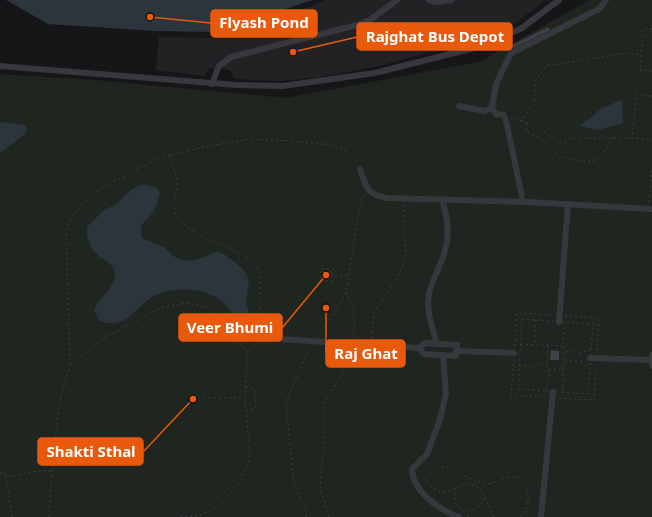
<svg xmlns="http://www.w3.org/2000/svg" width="652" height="517" font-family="'Noto Sans',sans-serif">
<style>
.built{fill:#222225}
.green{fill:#1e261f}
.water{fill:#2c353c}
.building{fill:#404145}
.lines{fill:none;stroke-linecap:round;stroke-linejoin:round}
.path{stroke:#3d3f44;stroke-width:1;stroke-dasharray:2 3;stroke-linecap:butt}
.minor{stroke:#37383d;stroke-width:6}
.leader{fill:none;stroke:#e8590c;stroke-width:1.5}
.callout-dot{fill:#e8590c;stroke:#111113;stroke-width:1.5}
.callout{fill:#e8590c;stroke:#e8590c;stroke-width:1.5}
.callout-label{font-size:15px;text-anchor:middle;font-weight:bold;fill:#fff}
</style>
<rect width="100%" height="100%" fill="#161618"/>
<!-- built -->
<path class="built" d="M326,0H546L513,25L486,37L379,66L321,77L280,81L235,79L230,70L209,68L204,76L156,70L159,37L213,38L311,6Z"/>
<!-- green -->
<path class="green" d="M590,0H652V517H0V74L96,80L285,98L479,62Z"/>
<!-- water -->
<path class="water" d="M6,0H313L215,32L156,31L48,24Z
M622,100L623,123L598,130L580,126L602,108Z
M0,122L25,125L27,128L25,134L0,153Z
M143,184L155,187L160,193C158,200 157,207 153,212C146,223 139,220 142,237C149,243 156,243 164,247C168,249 169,254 173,256C188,265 202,259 217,251L227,256L243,269L249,280L246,304L253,322L251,334L245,338L237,334C235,327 233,315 228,308C213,287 175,285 154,296C134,307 127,331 100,321L94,311C98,297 115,289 115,274C115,258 85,260 87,227L104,210L115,205L132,189Z"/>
<!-- building -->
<path class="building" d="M548,27L550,30L511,49L510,46Z
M322,271H331L330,279H322Z
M551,350L559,351V360H550Z"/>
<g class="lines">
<!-- path -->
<path class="path" d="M652,29H643L640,70L652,71
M652,96L636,94L632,138L652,140
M511,117L521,121L534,103L535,82L546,66L627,53L641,55
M521,121L538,127L559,143L573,138H632
M526,123V131L544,141L559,157L591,162L601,157L614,138
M170,154C172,164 178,178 177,188C175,197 171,204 176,214C192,245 253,244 260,276C261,280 260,287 260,291C259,305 260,318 262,331
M649,202L652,169
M332,275L333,269H321V281H332V275L348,276
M346,292L354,312V337
M565,316L599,318L597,351
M522,319L593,324L588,394L518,389Z
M535,320V344
M564,327L563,346L565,351L572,352L575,350L580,353L590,350
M317,336L336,311L346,292L360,204L364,194
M371,338L374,313L399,275L406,254L403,205
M521,344L562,346
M515,346L517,313L554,315
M514,359L511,395L546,397
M564,359L565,351
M70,365L66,228L77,210L94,193L156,159L203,147L250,139L293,141L334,145L344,150L359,162
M519,365L537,367L538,363H546
M549,369L563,370L564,360L585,362
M246,387L254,389L256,393L255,408L247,410
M546,391L550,375L546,363L549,345
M563,391V370
M204,398H244
M559,398L594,400L596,364
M0,472C12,480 19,474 32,472C38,470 45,471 52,471L59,403L70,366L102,339L161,308L186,303L211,308L247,352L258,342
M6,476L12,517
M456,488C449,516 476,517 485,497C481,488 469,480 459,486C455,488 450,492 445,492C437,493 431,486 426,481L427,477L442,467H449L462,475L486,484L496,482L503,478L518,477C529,485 531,498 525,510L534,517
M485,497L494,517
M49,517L52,471
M180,517L199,516L222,504L241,480L250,457L245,398L247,352
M306,517L307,513L294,484L286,401L310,347
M329,517L320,489L324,440V403L343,373L365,357L367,351
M468,517L469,512
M521,517L525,511"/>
<!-- minor -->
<path class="minor" d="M429,0L437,2L452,0
M0,66L236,85L283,86L375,73L482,46L522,28L559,0
M212,84L219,66L231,57L361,24L370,20L397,0
M459,106L484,111L492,108
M360,169C367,188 366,194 387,198L528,202L652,209
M523,202L507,125L504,115L496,114L492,108L496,84L511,53L599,9L606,0
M559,322L568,204
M263,338L419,348
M425,343L457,345L456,356L424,354L419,348Z
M437,344C432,326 425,308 430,290C432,282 436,275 439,267C450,242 450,225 442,199
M456,351L514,353
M443,355L446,394L440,419L427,454L412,469C413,492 439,510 459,517
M652,355V366
M590,358L652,360
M541,517L553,392"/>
</g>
<!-- callouts -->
<path class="leader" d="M150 17L211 23M293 52L357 37M326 275L282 328M326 308L326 353M193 399L143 452"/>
<g class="callout-dot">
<circle cx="150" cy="17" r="4"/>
<circle cx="293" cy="52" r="4"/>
<circle cx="326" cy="275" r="4"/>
<circle cx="326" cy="308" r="4"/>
<circle cx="193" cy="399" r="4"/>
</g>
<g class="callout">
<rect x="211" y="10" width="106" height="27" rx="4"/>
<rect x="357" y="23" width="155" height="27" rx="4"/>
<rect x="179" y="314" width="103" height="27" rx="4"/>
<rect x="326" y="340" width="79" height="27" rx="4"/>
<rect x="38" y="438" width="105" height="27" rx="4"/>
</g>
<g class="callout-label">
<text x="264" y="28">Flyash Pond</text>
<text x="435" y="42">Rajghat Bus Depot</text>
<text x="230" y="333">Veer Bhumi</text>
<text x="366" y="359">Raj Ghat</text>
<text x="91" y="457">Shakti Sthal</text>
</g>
</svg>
